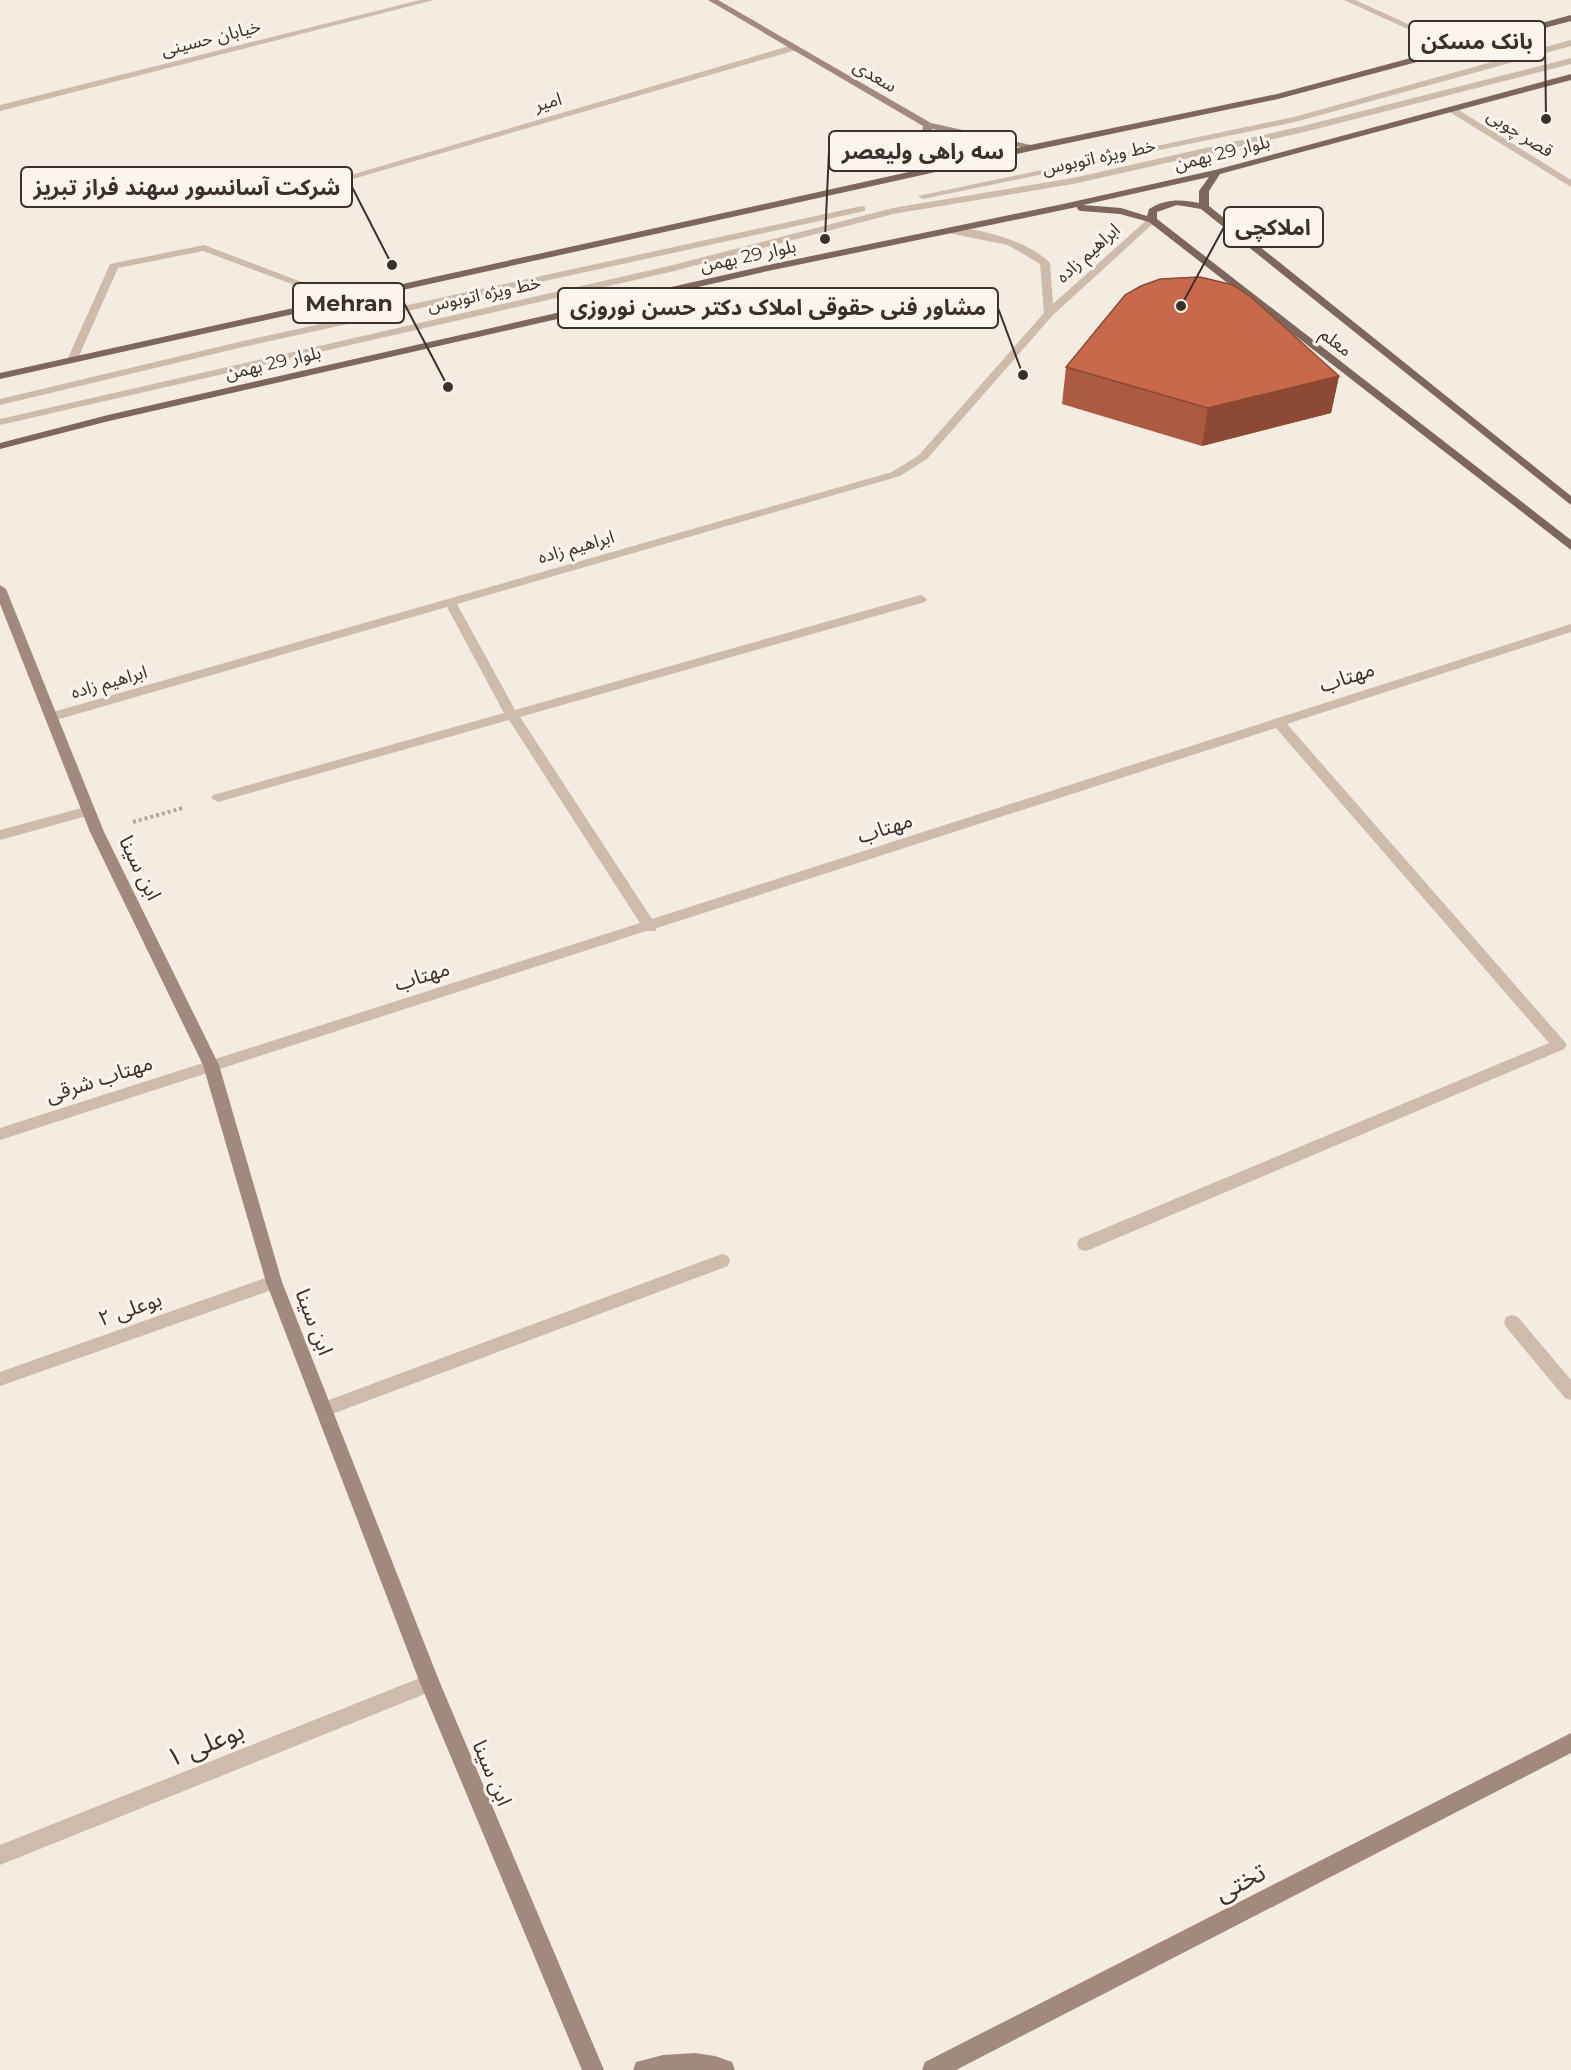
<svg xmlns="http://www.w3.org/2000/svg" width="1571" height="2070" font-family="Montserrat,'Noto Sans Arabic',sans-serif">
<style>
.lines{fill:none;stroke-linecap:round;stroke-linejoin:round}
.path{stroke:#b9a596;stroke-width:4;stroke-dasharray:3 3;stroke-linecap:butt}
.lane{fill:#cdbbac;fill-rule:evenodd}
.street{fill:#cdbbac;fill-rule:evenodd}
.secondary{fill:#a18a7d;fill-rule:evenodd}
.primary{fill:#7d675c;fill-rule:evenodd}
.wall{fill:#ac5a40}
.shaded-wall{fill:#8c4a34}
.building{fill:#c8694b;stroke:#8c4a34;stroke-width:1.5}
.labels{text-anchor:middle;stroke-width:6;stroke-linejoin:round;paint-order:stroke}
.far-street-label{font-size:18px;fill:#3b302b;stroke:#fbf5ee}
.street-label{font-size:21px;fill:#3b302b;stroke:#fbf5ee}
.near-street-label{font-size:26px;fill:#3b302b;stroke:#fbf5ee}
.leader{fill:none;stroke:#3b302b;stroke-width:2}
.callout-dot{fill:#3b302b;stroke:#fbf5ee;stroke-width:2}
.callout{fill:#fbf5ee;stroke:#3b302b;stroke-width:2}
.callout-label{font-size:22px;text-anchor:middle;font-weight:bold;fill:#3b302b}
</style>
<rect width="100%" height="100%" fill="#f4ebe1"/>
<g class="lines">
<!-- path -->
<path class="path" d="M133,822L183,808"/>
<!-- lane -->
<path class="lane" d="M1344,0H1355L1463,49L1456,51Z
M1571,40V46L1295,122L923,199L918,196L1294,117Z
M793,45L797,48L796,50L315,190L307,188Z
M1571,58V64L1304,132L1073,184L893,214L670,272L0,425V419L669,266L893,208L1073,178L1303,126Z
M862,206L865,207V211L243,347L0,405V399L243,341Z
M204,245L347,299L338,301L203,251L118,268L78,358L69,360L68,358L110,264Z"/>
<!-- street -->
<path class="street" d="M420,0H434L0,111V105Z
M1448,107H1454L1571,180V187L1448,111Z
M1149,218L1157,220L1053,315L927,459L900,476L457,604L515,710L917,596L921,595L927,599L925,602L520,717L652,919L1571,624V632L1287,724L1564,1041L1567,1045L1564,1049L1091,1249L1085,1251L1079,1249L1077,1244L1079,1239L1549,1043L1276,728L657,928L655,931H646L0,1140V1128L640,923L509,720L218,802L211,798L213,795L504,713L447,607L56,720H46L45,717L46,714L892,472L919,455L1044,313L1040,264L1008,245L948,233V229C976,225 1030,242 1050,263L1053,304Z
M89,806L94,808L96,811L94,814L0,840V830Z
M722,1254L728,1256L730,1261L728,1266L324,1417L318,1414L315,1409L318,1404Z
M274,1275L280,1277L282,1282L280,1287L0,1386V1372Z
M1512,1315L1518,1317L1571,1380V1400L1565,1398L1506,1327L1504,1322L1506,1317Z
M430,1674L437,1677L440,1683L437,1689L0,1865V1845Z"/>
<!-- secondary -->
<path class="secondary" d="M708,0H718L931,123L1040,147L1035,150L932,129L925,172L917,174L923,126Z
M0,585L6,589L104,832L219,1065L282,1282L440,1683L604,2070H582L420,1683L266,1282L203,1065L90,832L0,604Z
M1571,1733V1753L956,2070H922L925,2062Z
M695,2053L715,2056L732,2062L735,2070H633L636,2062L663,2055Z"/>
<!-- primary -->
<path class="primary" d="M1571,15V21L1278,99L1035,150L0,379V373L1035,144L1277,94Z
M1571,74V80L1220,174L1209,191V206L1571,496V505L1201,209L1177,205L1157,212V219L1571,540V550L1149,222L1120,214L1081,211L1078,210L1077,207L768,271L109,421L0,449V443L108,415L768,265L1063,204L1215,170ZM1209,177L1199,191V203C1181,199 1165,199 1149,209L1147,216L1121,208L1083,205Z"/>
</g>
<!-- wall -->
<path class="wall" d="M1066,367L1339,376L1331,413L1202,446L1062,404Z"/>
<!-- shaded-wall -->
<path class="shaded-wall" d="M1339,376L1331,413L1202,446L1208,408Z"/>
<!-- building -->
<path class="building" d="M1200,277L1233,285L1251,297L1339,376L1208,408L1066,367L1125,295L1141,286L1160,279Z"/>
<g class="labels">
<!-- far-street labels -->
<g class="far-street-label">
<text transform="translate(211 38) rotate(-14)" y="6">خیابان حسینی</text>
<text transform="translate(875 76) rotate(30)" y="6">سعدی</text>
<text transform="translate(548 102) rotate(-16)" y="6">امیر</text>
<text transform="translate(1520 133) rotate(32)" y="6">قصر چوبی</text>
<text transform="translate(1222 153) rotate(-14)" y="6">بلوار 29 بهمن</text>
<text transform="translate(1099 157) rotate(-12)" y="6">خط ویژه اتوبوس</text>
<text transform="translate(1088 253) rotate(-42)" y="6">ابراهیم زاده</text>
<text transform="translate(748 256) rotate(-12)" y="6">بلوار 29 بهمن</text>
<text transform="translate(484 294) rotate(-12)" y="6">خط ویژه اتوبوس</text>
<text transform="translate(1336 342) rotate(38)" y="6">معلم</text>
<text transform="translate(273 363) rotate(-13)" y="6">بلوار 29 بهمن</text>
<text transform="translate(576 547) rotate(-16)" y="6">ابراهیم زاده</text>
<text transform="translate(109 682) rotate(-16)" y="6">ابراهیم زاده</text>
</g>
<!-- street labels -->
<g class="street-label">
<text transform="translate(1347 677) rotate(-18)" y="7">مهتاب</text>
<text transform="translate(885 828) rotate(-18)" y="7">مهتاب</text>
<text transform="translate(140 868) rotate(64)" y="7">ابن سینا</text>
<text transform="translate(422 976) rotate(-17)" y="7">مهتاب</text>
<text transform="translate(99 1079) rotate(-18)" y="7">مهتاب شرقی</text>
<text transform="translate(130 1309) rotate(-19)" y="7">بوعلی ۲</text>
<text transform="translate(314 1322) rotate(69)" y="7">ابن سینا</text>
<text transform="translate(492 1773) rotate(67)" y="7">ابن سینا</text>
</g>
<!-- near-street labels -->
<g class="near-street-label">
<text transform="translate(205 1744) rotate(-22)" y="9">بوعلی ۱</text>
<text transform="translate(1240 1882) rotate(-27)" y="9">تختى</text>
</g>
</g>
<!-- callouts -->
<path class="leader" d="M1546 119L1545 41M825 239L829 151M392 265L352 187M1181 306L1224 227M448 387L404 303M1023 375L998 308"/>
<g class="callout-dot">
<circle cx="1546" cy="119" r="6"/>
<circle cx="825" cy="239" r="6"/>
<circle cx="392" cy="265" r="6"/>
<circle cx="1181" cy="306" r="6"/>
<circle cx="448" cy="387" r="6"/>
<circle cx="1023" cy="375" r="6"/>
</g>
<g class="callout">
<rect x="1409" y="21" width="136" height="40" rx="6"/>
<rect x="829" y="131" width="187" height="40" rx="6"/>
<rect x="21" y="167" width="331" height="40" rx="6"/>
<rect x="1224" y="207" width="99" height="40" rx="6"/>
<rect x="293" y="283" width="111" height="40" rx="6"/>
<rect x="558" y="288" width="440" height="40" rx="6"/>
</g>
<g class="callout-label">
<text x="1477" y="49">بانک مسکن</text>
<text x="923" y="159">سه راهی ولیعصر</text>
<text x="187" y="195">شرکت آسانسور سهند فراز تبریز</text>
<text x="1273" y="235">املاکچی</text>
<text x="349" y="311">Mehran</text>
<text x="778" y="315">مشاور فنی حقوقی املاک دکتر حسن نوروزی</text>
</g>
</svg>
